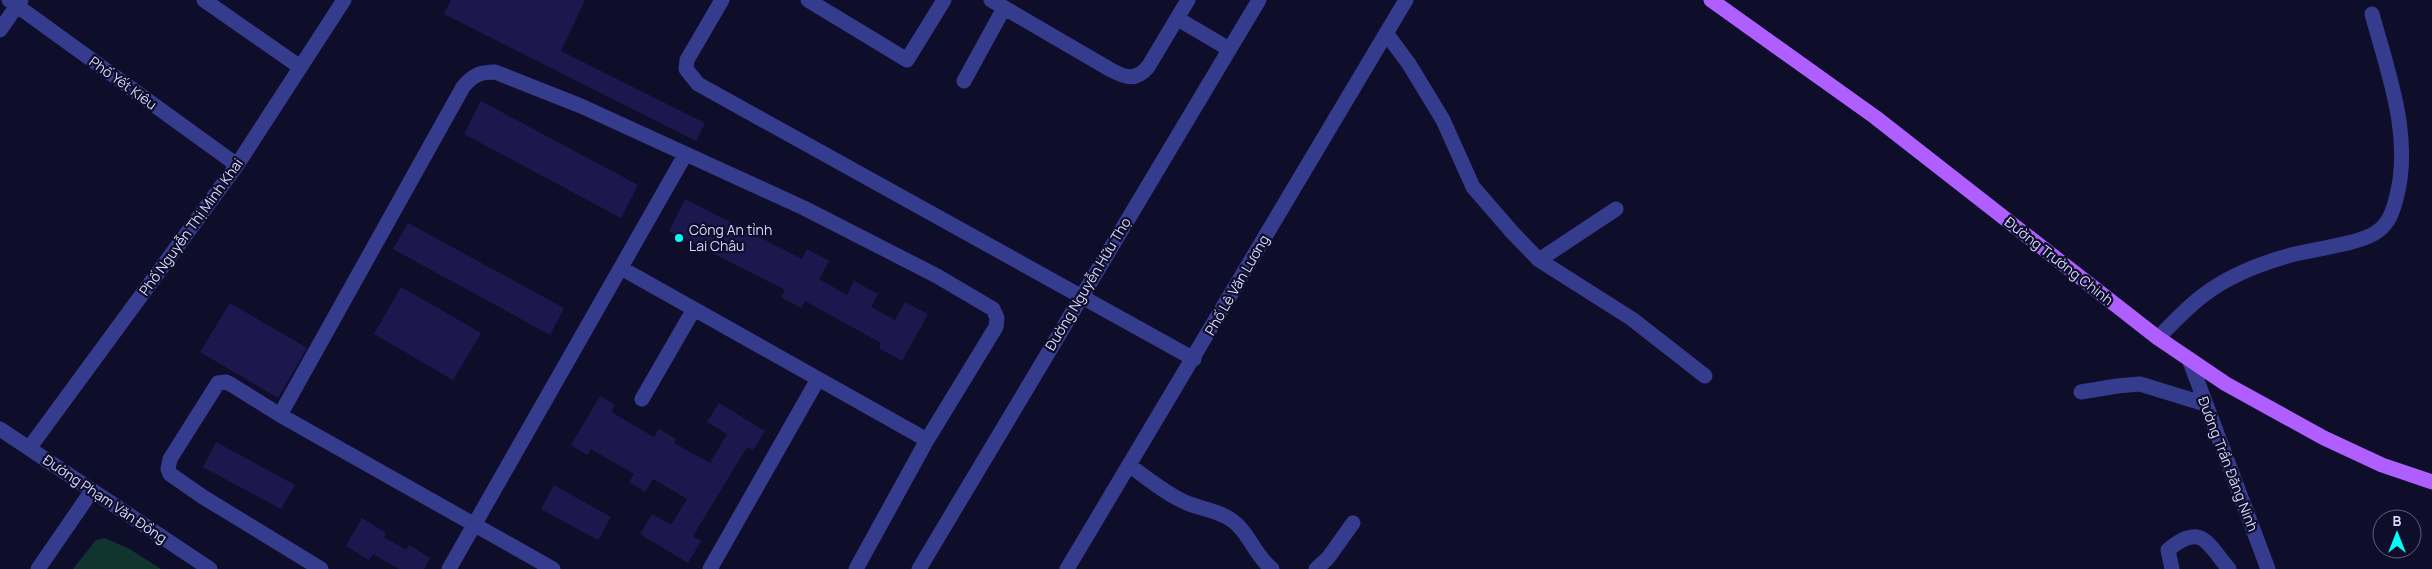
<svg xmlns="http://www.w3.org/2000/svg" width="2432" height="569" font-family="Manrope,sans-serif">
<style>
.green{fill:#10352f}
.building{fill:#1c184d}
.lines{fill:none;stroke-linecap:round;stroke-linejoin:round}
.minor{stroke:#353c8d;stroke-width:15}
.major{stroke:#af5eff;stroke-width:15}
.poi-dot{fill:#03fff9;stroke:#0f0e2a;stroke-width:2}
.labels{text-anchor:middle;stroke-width:4.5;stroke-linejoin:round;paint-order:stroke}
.street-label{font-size:14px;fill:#d7d7ff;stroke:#0f0e2a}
.poi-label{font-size:14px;fill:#d7d7ff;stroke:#0f0e2a;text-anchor:start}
</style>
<rect width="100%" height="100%" fill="#0f0e2a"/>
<!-- green -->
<path class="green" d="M104,538L128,548L161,569H73L96,540Z"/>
<!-- building -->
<path class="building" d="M451,0H585L561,51L705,123L696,141L444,14Z
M481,101L638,185L621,218L464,134Z
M685,199L802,259L807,249L829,261L819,279L847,295L854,281L878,294L871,307L895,320L905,302L928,314L902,361L879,348L881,343L805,301L801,308L781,297L785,290L669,231Z
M408,223L564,308L550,335L393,249Z
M401,287L481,333L453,380L374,334Z
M230,303L307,348L278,398L200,352Z
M600,396L615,405L611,412L654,437L659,429L676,439L674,443L710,463L727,434L707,422L719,403L765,431L753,450L747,447L693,536L701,541L688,563L640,534L652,514L671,525L687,499L653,479L645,492L629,482L634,474L591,449L587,455L571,445Z
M216,442L295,485L281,509L203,467Z
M554,485L611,517L598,540L541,509Z
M362,518L386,533L384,537L406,550L409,545L430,558L424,569H399L373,554L369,560L346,546Z"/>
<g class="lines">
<!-- minor -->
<path class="minor" d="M9,0L237,165
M204,0L300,67
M722,0L687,60L686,69L698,84L1194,359
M808,0L907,60L944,0
M991,0L1111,70C1126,78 1136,81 1148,67L1188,0
M1178,19L1229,49
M0,30L21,0
M1386,33L1409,64L1443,120L1473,187L1512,232L1539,260L1632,319L1705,376
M964,81L1004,8
M1539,260L1616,209
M621,268L927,440
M2158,338C2173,323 2188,306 2205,294C2230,275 2262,263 2291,255C2313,249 2362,244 2378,231C2389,223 2393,211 2396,199C2413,137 2388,73 2372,14
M2189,359L2268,569
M2081,392L2117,386L2140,384L2205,404
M642,399L694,309
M280,415L463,87C473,75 480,72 495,72L581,106L804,208L937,276L993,309L997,318L996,327L927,440L856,569
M0,429L210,569
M30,447L237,165L344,0
M1129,465C1147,478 1166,494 1187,503C1201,509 1217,510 1230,519C1249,531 1254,555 1272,569
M38,569L91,492
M321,569L203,497L170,474L168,469L170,459L218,383L226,382L232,385L280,415L553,569
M449,569L685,155
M710,569L818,379
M919,569L1259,0
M1067,569L1406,0
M1316,569L1328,558L1353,523
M2172,569L2168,550C2202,521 2208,545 2229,569"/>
<!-- major -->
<path class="major" d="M1711,0L1875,117L2158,338L2226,384L2324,438L2382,465L2432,482"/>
</g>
<!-- markers -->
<circle class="poi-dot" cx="679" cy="238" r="5"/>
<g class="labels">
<!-- street labels -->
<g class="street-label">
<text transform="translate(123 83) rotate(36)" y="5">Phố Yết Kiêu</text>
<text transform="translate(191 227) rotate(-54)" y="5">Phố Nguyễn Thị Minh Khai</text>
<text transform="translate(2059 261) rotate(38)" y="5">Đường Trường Chinh</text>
<text transform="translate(1088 284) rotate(-59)" y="5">Đường Nguyễn Hữu Thọ</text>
<text transform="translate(1237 285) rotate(-60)" y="5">Phố Lê Văn Lương</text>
<text transform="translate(2228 464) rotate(69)" y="5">Đường Trần Đăng Ninh</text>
<text transform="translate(105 499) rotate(34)" y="5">Đường Phạm Văn Đồng</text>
</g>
<!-- poi labels -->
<g class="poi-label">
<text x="689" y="235">Công An tỉnh<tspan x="689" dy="16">Lai Châu</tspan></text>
</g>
</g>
<!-- north arrow -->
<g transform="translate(2397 534)"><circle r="24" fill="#0f0e2a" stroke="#5f5e7f"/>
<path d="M0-4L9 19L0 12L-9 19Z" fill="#03fff9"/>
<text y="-8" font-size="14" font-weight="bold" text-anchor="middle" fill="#d7d7ff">B</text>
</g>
</svg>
